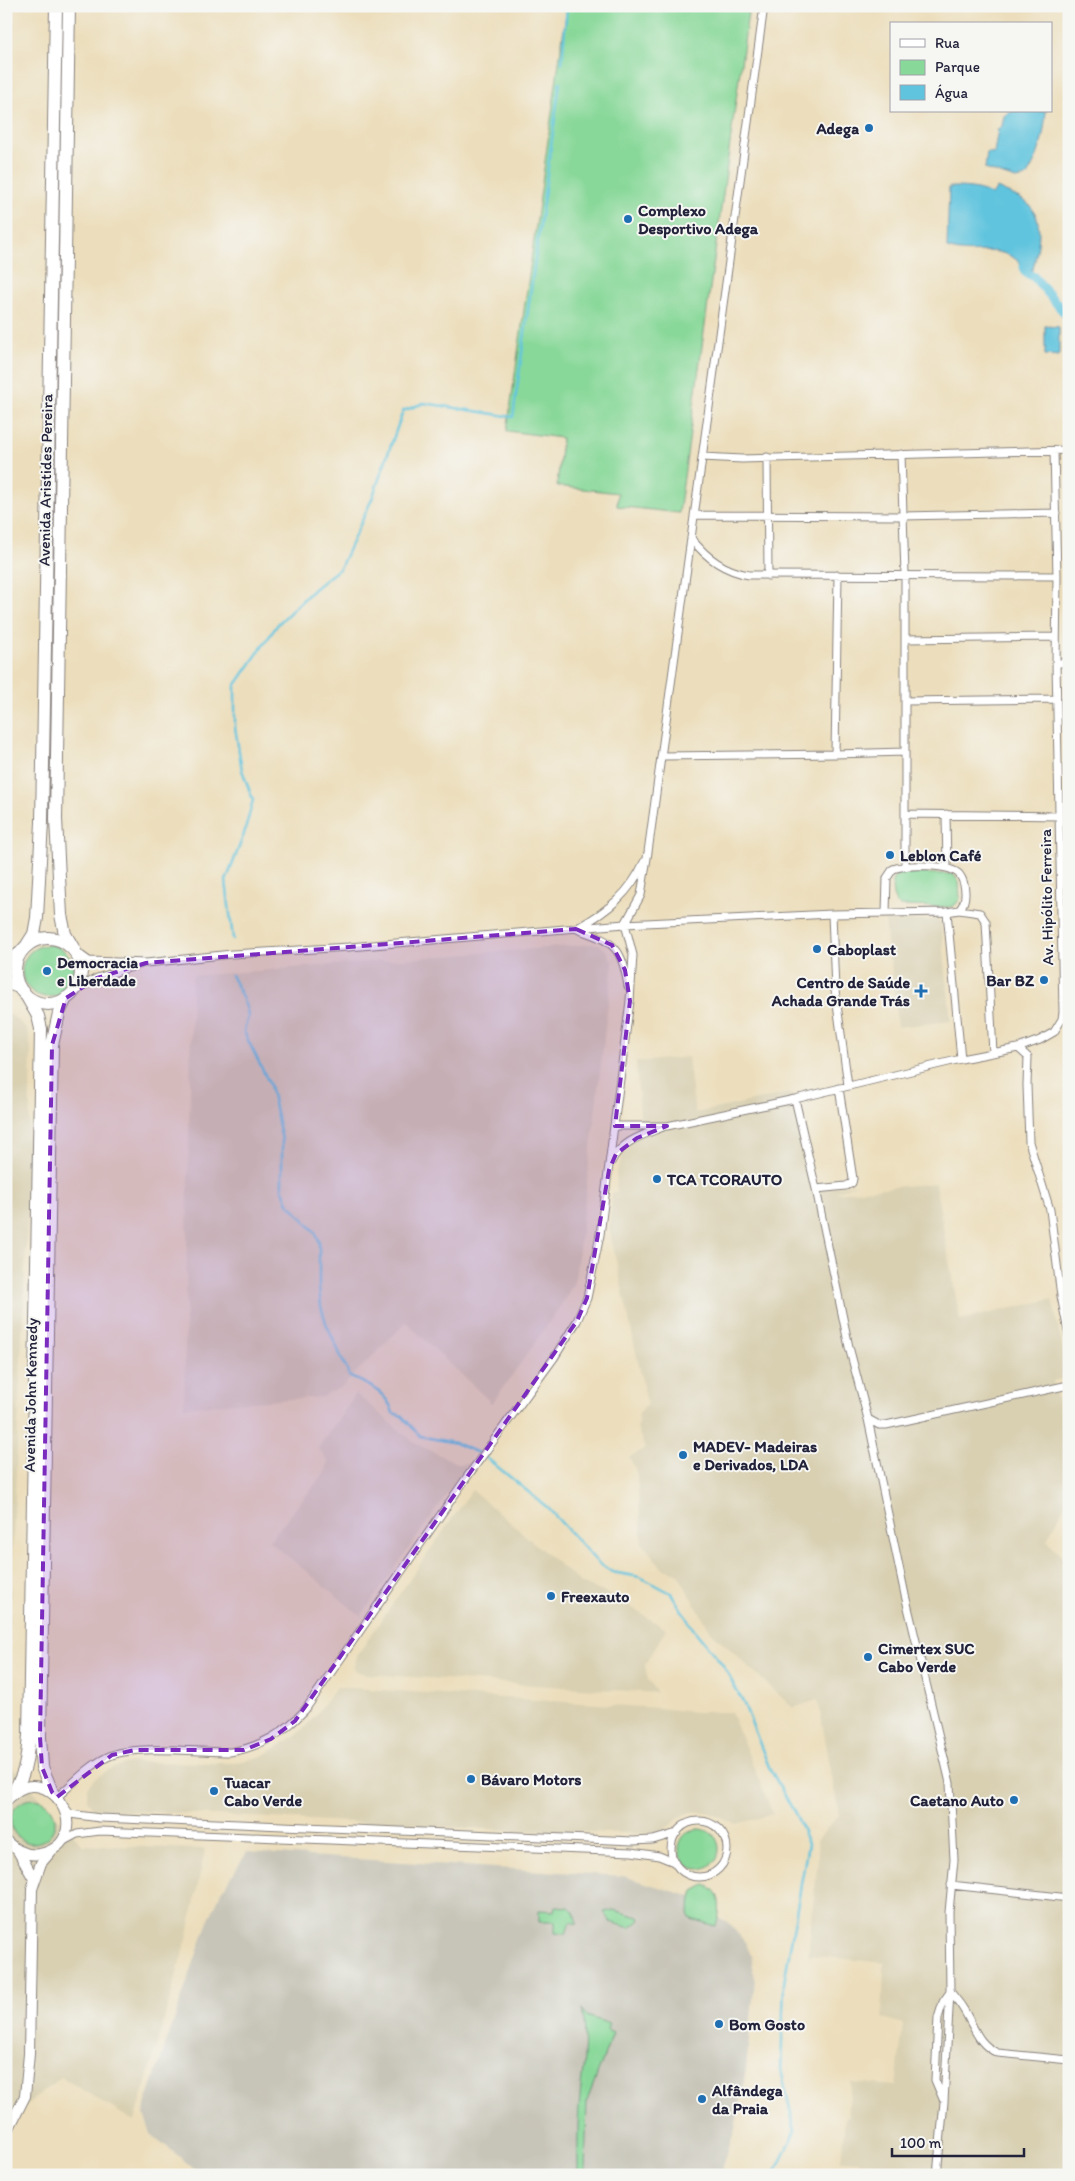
<svg xmlns="http://www.w3.org/2000/svg" width="1075" height="2181" font-family="Itim,sans-serif">
<style>
.built{fill:#d9d0b2}
.industrial{fill:#c7c5b8}
.green{fill:#88d899;stroke:#557d6a}
.water{fill:#61c4de;stroke:#42738c}
.lines{fill:none;stroke-linecap:round;stroke-linejoin:round}
.stream{stroke:#61c4de;stroke-width:2.5}
.canal{stroke:#61c4de;stroke-width:9}
.street-casing{stroke:#87807c;stroke-width:9}
.secondary-casing{stroke:#87807c;stroke-width:12}
.primary-casing{stroke:#87807c;stroke-width:13}
.highway-casing{stroke:#87807c;stroke-width:14}
.street{stroke:#fff;stroke-width:7}
.secondary{stroke:#fff;stroke-width:10}
.primary{stroke:#fff;stroke-width:11}
.highway{stroke:#fff;stroke-width:12}
.marked{fill:#7b2cbf;fill-opacity:0.2;stroke:#7b2cbf;stroke-width:4;stroke-dasharray:10 6;stroke-linejoin:round}
.poi-dot{fill:#1f6fb2;stroke:#f6f6f2;stroke-width:2}
.labels{text-anchor:middle;stroke-width:4;stroke-linejoin:round;paint-order:stroke}
.poi-label{font-size:16px;font-weight:bold;fill:#22223b;stroke:#f6f6f2;text-anchor:start}
.street-label{font-size:16px;fill:#22223b;stroke:#f6f6f2}
</style>
<rect width="100%" height="100%" fill="#f6f6f2"/>
<filter id="ink" filterUnits="userSpaceOnUse"><feTurbulence type="fractalNoise" baseFrequency=".02" numOctaves="2"/><feDisplacementMap in="SourceGraphic" scale="10" xChannelSelector="R" yChannelSelector="G"/><feConvolveMatrix kernelMatrix="1 2 1 2 8 2 1 2 1" color-interpolation-filters="sRGB"/></filter>
<filter id="wash" filterUnits="userSpaceOnUse"><feTurbulence type="fractalNoise" baseFrequency=".0096" numOctaves="4" result="noise"/><feDisplacementMap in="SourceGraphic" scale="20" xChannelSelector="R" yChannelSelector="G"/><feGaussianBlur stdDeviation="1.12" result="paint"/><feColorMatrix in="noise" values="0 0 0 0 0 0 0 0 0 0 0 0 0 0 0 0 0 1.4 0 .05"/><feComposite in="paint" operator="in"/></filter>
<g filter="url(#wash)">
<rect width="100%" height="100%" fill="#ecdebc"/>
<!-- built -->
<path class="built" d="M936,919L941,922L951,1021L897,1027L891,960H889L885,921Z
M594,944H598L607,951L613,963L576,1274L573,1285L559,1308L492,1404L406,1322L343,1386L322,1397L184,1407L192,976Z
M6,1010L27,1029L31,1047L28,1201L10,1610L8,1763L83,1845L205,1849L188,1935L135,2122L61,2077L6,2122Z
M688,1057L695,1113L790,1093L812,1189L857,1184L833,1193L935,1183L960,1320L1052,1299L1069,1377L1053,1381L1069,1448V1497L1047,1540L1069,1563V2175H925L926,2168L841,2161L845,2116H848L851,2082L896,2086L903,2024L882,2018L884,1963L808,1955L818,1858L817,1840L839,1815L818,1700L793,1708L711,1632L677,1573L663,1569L642,1543L637,1478L635,1468L629,1457L645,1449L637,1428L639,1413L647,1403L609,1228L612,1193L617,1191L616,1172L640,1115L636,1062Z
M356,1394L416,1444L460,1464L469,1463L361,1616L269,1541L326,1471L328,1461L318,1448Z
M472,1490L581,1583L613,1596L666,1629L645,1665L648,1680L657,1693L365,1674L356,1671L354,1667L355,1658Z
M336,1687L659,1708L694,1712H731L773,1814L737,1824L707,1812H692L683,1815L667,1828L652,1834L507,1830L94,1809L87,1800V1787L93,1780L108,1770L130,1762L235,1763L262,1756L289,1740L303,1729L318,1712Z"/>
<!-- industrial -->
<path class="industrial" d="M247,1852L623,1876L718,1905V1919L727,1921L745,1942L751,1955L755,1979L746,2069L735,2129L720,2175H202L151,2134L144,2115L145,2105L208,1921L222,1891Z"/>
<!-- green -->
<path class="green" d="M567,6H749L679,513L617,506L618,493L557,486L562,438L507,431Z
M902,873L953,874L959,882L960,899L955,905L950,907L900,906C891,900 890,883 896,875Z
M22 971a26 26 0 1 1 52 0a26 26 0 1 1-52 0Z
M11 1821a22 22 0 1 1 44 0a22 22 0 1 1-44 0Z
M679 1849a20 20 0 1 1 40 0a20 20 0 1 1-40 0Z
M705,1885C723,1890 721,1912 716,1926L691,1919L688,1915L694,1891Z
M555,1906L569,1907L574,1912L577,1924L570,1922L566,1934L555,1933V1922H539V1910L554,1911Z
M613,1910L639,1917L640,1920L630,1928L611,1922L604,1912Z
M581,2009L587,2016L609,2024L607,2030L613,2033L587,2101L585,2175H578C578,2149 577,2123 580,2097C582,2076 589,2028 581,2009Z"/>
<!-- water -->
<path class="water" d="M1020,111H1046C1044,135 1040,156 1026,177L1016,179L985,169L987,152L994,153L998,129L1002,126L1004,116L1009,112Z
M949,187C963,187 980,187 992,195L997,188C1006,193 1018,196 1026,202C1046,218 1038,247 1033,269L1029,271C999,238 980,259 947,248Z
M1045,326L1059,327V356L1045,355Z"/>
<g class="lines">
<!-- stream -->
<path class="stream" d="M562,63L567,6
M233,939L226,881L244,834L253,800L242,770L235,727V686L278,624L315,588L340,568L372,499L403,411L424,403L513,417L560,82
M231,975C235,983 249,1008 248,1017C247,1022 244,1026 244,1032L270,1085L282,1140V1188L288,1203L315,1232L319,1241V1288L321,1306L326,1323L350,1377C368,1384 388,1393 393,1413L402,1416L420,1436L455,1443L483,1455L548,1508L598,1563L612,1572L640,1577L671,1593L694,1630L723,1665L744,1704L769,1767L797,1817L808,1844L784,1983L781,2070L795,2131L774,2175"/>
<!-- canal -->
<path class="canal" d="M1024,266L1025,272L1034,277L1069,318"/>
</g>
</g>
<g filter="url(#ink)">
<g class="lines">
<!-- street casing -->
<g class="street-casing">
<path id="street" d="M901,454L905,574V867
M702,457L742,459L1069,450
M767,457L768,576
M694,515L902,516L1056,513
M691,538C706,558 724,571 749,575L1057,576
M838,575L835,754L905,752
M905,639L1055,637
M1056,663H1069
M905,701L1056,699
M662,756L835,754
M906,814L1059,816
M946,814L947,868
M959,910L980,913L986,922L993,1053
M886,913L887,878L893,869C906,864 949,864 959,874C966,883 968,901 959,910L947,912
M579,927C608,911 630,893 644,862
M579,930C615,942 622,948 628,986
M75,951L89,961L146,963L232,954L349,947L625,924L832,914
M74,991L97,978L141,964
M1018,1048L1028,1057L1027,1085L1029,1142L1050,1210L1061,1296L1069,1336
M848,1085L835,990L832,914L947,912L961,1059
M795,1099L816,1189L849,1347L868,1419L905,1595L950,1783L954,1860L949,1912L950,1991L944,2102L937,2175
M615,1126H667L795,1099L961,1059L1018,1048L1040,1040L1054,1032L1062,1019L1063,1012L1056,663L1057,576L1054,451
M611,1162C621,1141 643,1135 663,1127
M816,1189L846,1186L852,1183L853,1179L839,1088
M868,1419L879,1425H886L1064,1386
M57,1797C74,1783 91,1763 112,1755C137,1745 201,1752 230,1752C261,1747 284,1733 305,1710L467,1477L554,1358L577,1321L587,1298L600,1235L630,1001L633,955L625,924L641,895L648,852L764,6
M65,1807L70,1814L100,1818L633,1841L653,1840L677,1833
M671 1849a28 28 0 1 1 56 0a28 28 0 1 1-56 0Z
M62,1842L77,1834L100,1831L632,1852L659,1856L674,1862
M951,1885L1069,1898
M950,1991C954,1997 959,2002 962,2007C974,2025 977,2045 998,2053L1069,2060
M943,2099L935,2080L938,2018L943,2002L950,1992"/>
</g>
<!-- secondary casing -->
<g class="secondary-casing">
<path id="secondary" d="M6,1801C48,1751 100,1841 40,1854C27,1856 16,1851 6,1841
M18,1851L34,1879
M6,2134L25,2096L29,2054L32,1889L41,1863L53,1849"/>
</g>
<!-- primary casing -->
<g class="primary-casing">
<path id="primary" d="M6,962L21,952
M6,983L20,988"/>
</g>
<!-- highway casing -->
<g class="highway-casing">
<path id="highway" d="M69,6L56,819L61,915L65,934L75,951
M15 971a33 33 0 1 1 66 0a33 33 0 1 1-66 0Z
M27,945L34,934L37,918L42,822L56,6
M52,1792L42,1767L40,1737L52,1045L59,1013L66,998
M11,1795C26,1774 27,1760 29,1735L41,1029L38,1016L26,995"/>
</g>
<!-- street -->
<use href="#street" class="street"/>
<!-- secondary -->
<use href="#secondary" class="secondary"/>
<!-- primary -->
<use href="#primary" class="primary"/>
<!-- highway -->
<use href="#highway" class="highway"/>
</g>
</g>
<!-- marked area -->
<path class="marked" d="M576,929L612,945L625,970L630,1001L615,1126H667L637,1138L616,1154L609,1170L587,1298L577,1321L295,1721L271,1739L244,1750H135L112,1755L57,1797L52,1792L42,1767L40,1737L52,1045L66,998L97,978L146,963Z"/>
<!-- markers -->
<g class="poi-dot">
<circle cx="869" cy="128" r="5"/>
<circle cx="628" cy="219" r="5"/>
<circle cx="890" cy="855" r="5"/>
<circle cx="817" cy="949" r="5"/>
<circle cx="47" cy="971" r="5"/>
<circle cx="1044" cy="980" r="5"/>
<path d="M918.5 983.5h5v5h5v5h-5v5h-5v-5h-5v-5h5z"/>
<circle cx="657" cy="1179" r="5"/>
<circle cx="683" cy="1455" r="5"/>
<circle cx="551" cy="1596" r="5"/>
<circle cx="868" cy="1657" r="5"/>
<circle cx="471" cy="1779" r="5"/>
<circle cx="214" cy="1791" r="5"/>
<circle cx="1014" cy="1800" r="5"/>
<circle cx="719" cy="2024" r="5"/>
<circle cx="702" cy="2099" r="5"/>
</g>
<g class="labels">
<!-- poi labels -->
<g class="poi-label">
<text x="859" y="134" text-anchor="end">Adega</text>
<text x="638" y="216">Complexo<tspan x="638" dy="18">Desportivo Adega</tspan></text>
<text x="900" y="861">Leblon Café</text>
<text x="827" y="955">Caboplast</text>
<text x="57" y="968">Democracia<tspan x="57" dy="18">e Liberdade</tspan></text>
<text x="1034" y="986" text-anchor="end">Bar BZ</text>
<text x="910" y="988" text-anchor="end">Centro de Saúde<tspan x="910" dy="18">Achada Grande Trás</tspan></text>
<text x="667" y="1185">TCA TCORAUTO</text>
<text x="693" y="1452">MADEV- Madeiras<tspan x="693" dy="18">e Derivados, LDA</tspan></text>
<text x="561" y="1602">Freexauto</text>
<text x="878" y="1654">Cimertex SUC<tspan x="878" dy="18">Cabo Verde</tspan></text>
<text x="481" y="1785">Bávaro Motors</text>
<text x="224" y="1788">Tuacar<tspan x="224" dy="18">Cabo Verde</tspan></text>
<text x="1004" y="1806" text-anchor="end">Caetano Auto</text>
<text x="729" y="2030">Bom Gosto</text>
<text x="712" y="2096">Alfândega<tspan x="712" dy="18">da Praia</tspan></text>
</g>
<!-- street labels -->
<g class="street-label">
<text transform="translate(45 480) rotate(-89)" y="6">Avenida Aristides Pereira</text>
<text transform="translate(1046 897) rotate(-91)" y="6">Av. Hipólito Ferreira</text>
<text transform="translate(30 1395) rotate(-89)" y="6">Avenida John Kennedy</text>
</g>
</g>
<!-- margin -->
<rect width="1075" height="2181" fill="none" stroke="#f6f6f2" stroke-width="25"/>
<!-- legend -->
<rect x="890" y="22" width="162" height="90" fill="#f6f6f2" stroke="#a1a1a9"/>
<rect x="900" y="39" width="25" height="8" fill="#ffffff" stroke="#a1a1a9"/>
<text x="935" y="48" font-size="15" fill="#22223b">Rua</text>
<rect x="900" y="60" width="25" height="15" fill="#88d899" stroke="#a1a1a9"/>
<text x="935" y="72" font-size="15" fill="#22223b">Parque</text>
<rect x="900" y="85" width="25" height="15" fill="#61c4de" stroke="#a1a1a9"/>
<text x="935" y="98" font-size="15" fill="#22223b">Água</text>
<!-- scale -->
<path d="M892 2148v8h132v-8" fill="none" stroke="#22223b" stroke-width="2.5"/>
<text x="900" y="2148" font-size="15" fill="#22223b" stroke="#f6f6f2" stroke-width="4" paint-order="stroke">100 m</text>
</svg>
